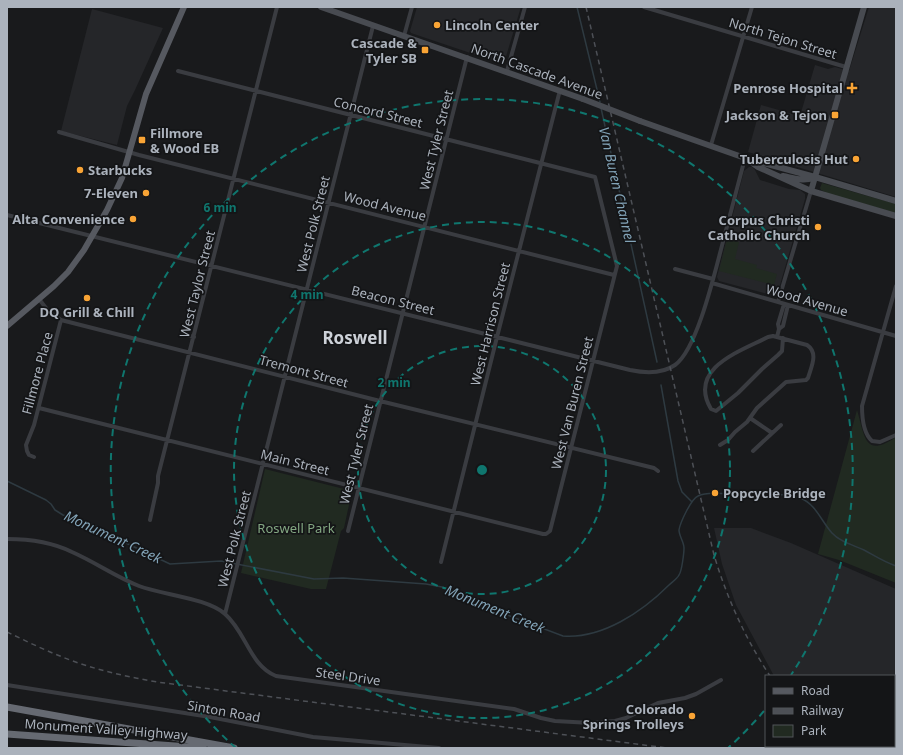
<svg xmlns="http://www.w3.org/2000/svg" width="903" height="755" font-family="'Noto Sans',sans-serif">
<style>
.built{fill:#252629}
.green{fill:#212a21}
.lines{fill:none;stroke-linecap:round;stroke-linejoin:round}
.stream{stroke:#2e3a41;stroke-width:1.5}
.street{stroke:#3a3c41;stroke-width:4}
.secondary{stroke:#484b51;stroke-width:6}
.primary{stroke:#565960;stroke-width:6}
.highway{stroke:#666a72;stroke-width:7}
.rail{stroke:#4d5056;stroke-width:1.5;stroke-dasharray:5 4;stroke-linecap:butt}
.secondary-bridge{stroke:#484b51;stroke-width:6}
.ring{fill:none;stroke:#0f766e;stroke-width:2;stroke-dasharray:7 5}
.poi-dot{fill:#f9a435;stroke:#141517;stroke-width:1.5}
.labels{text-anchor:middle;stroke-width:3.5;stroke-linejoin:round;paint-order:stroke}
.poi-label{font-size:13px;font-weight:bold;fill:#abb2bc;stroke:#141517;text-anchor:end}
.street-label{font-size:13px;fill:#abb2bc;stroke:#141517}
.park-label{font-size:13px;fill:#83a782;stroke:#141517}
.water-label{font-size:14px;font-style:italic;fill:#82a3b7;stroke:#141517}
.district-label{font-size:17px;font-weight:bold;fill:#cdd1d8;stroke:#141517}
.centre{fill:#0f766e;stroke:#141517;stroke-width:2}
.ring-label{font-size:12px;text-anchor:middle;font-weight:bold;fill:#0f766e;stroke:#141517;stroke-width:3.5;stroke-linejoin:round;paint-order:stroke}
</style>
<rect width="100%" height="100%" fill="#191a1c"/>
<!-- built -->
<path class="built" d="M417,7H521L504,63L503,64L411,33L410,31Z
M869,7H896V197L748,152L761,105L800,116L815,65L828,69L835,67L849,71Z
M92,9L163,28L135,90L127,106L117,145L61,131Z
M749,167H752L755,170L760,180L789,189L800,190L805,194V199L777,295L775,296L719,281L717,277L744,171Z
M714,528H751L791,543L896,589V748H843L840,746H894V676H774L736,605L722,564Z"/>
<!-- green -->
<path class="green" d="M822,183L896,204V213L829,194L821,190L820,188Z
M727,239L739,242L735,259L757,265L756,268L777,274L774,285L719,271Z
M857,410C865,436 864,459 896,437V583L839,560L818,554Z
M265,469L352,491L344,528L341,531L326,589H311L241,573Z"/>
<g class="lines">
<!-- stream -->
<path class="stream" d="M577,7L600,102
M601,108L657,362
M661,385L678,481L682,492L692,502
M7,481L46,500L51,504L55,510L63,515L94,525L128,544L170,564L221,561L314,579L343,578L426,584L442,587L481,605L563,636C602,639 642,612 669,585C672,582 677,579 679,575C682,571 684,552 684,548C684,542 679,536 679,530C680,523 691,499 698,496C711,490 734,496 749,496C765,496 784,492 800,498C816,504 821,521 832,533C840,542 853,545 864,550C875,556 884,562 896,566"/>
<!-- street -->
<path class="street" d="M644,7L846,67
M404,36L412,7
M507,71L525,7
M59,132L139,155L614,275
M711,145L752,7
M7,215L630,370C644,373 662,374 675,365C698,349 716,267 724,238C731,212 738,185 745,158
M675,269L713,279
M712,283L896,336
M896,286L862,406C862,418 863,433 872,441L880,442L896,435
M778,302L811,191
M61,320L380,401L654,468L658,471
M779,329L783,326L788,305
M186,335L194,337
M777,337L779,329L778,324L784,304
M39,408L543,534H546L550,531L617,266L595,177L178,71
M750,418L772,433
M720,445L728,440L735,432L747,422L757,408L786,382L806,380L808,378C811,367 819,353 807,345L773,336L768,337C741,351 687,368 711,409L716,411L738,393L762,369L778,355L782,351L783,338
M753,451L781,425
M34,457L29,455L27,451L26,445L34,425L61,320L49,312L39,299
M150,520L158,483V476L277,7
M348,531L467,57
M7,539C29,539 52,542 72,552C95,562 116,577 139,586C163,595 207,598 225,614C246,632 250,666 276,676L514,709L541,718L555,721L591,723L615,721L626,718L658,703L685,698L696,694L721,680
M441,562L497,337L560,90
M225,614L373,26
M7,685L210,717L313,737L439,748"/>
<!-- secondary -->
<path class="secondary" d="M321,7L583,99
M640,121L745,158L815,177L896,201
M748,160L758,167L811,191L896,216
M783,176C794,178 804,182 815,177
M811,191L864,7"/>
<!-- primary -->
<path class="primary" d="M7,326L54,286L68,272L84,250L107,210L122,178L146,94L184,7"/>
<!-- highway -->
<path class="highway" d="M7,707L234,748
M7,734L203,748"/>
<!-- rail -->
<path class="rail" d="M586,7L714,555C727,598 745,638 770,676
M7,632C24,640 42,649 60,656C91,669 124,676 157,682L667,748
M822,746L824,748
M831,746L833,748"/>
<!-- secondary-bridge -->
<path class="secondary-bridge" d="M583,99L640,121"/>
</g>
<!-- distance rings -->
<g class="ring">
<circle cx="482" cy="470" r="124"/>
<circle cx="482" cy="470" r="248"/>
<path d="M764 711A371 371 0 0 1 728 748M236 748A371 371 0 1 1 791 675"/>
</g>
<!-- markers -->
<g class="poi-dot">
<circle cx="437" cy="25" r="4"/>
<rect x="421" y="46" width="8" height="8" rx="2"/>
<path d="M850 82h4v4h4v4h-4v4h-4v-4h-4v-4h4z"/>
<rect x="831" y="111" width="8" height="8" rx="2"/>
<rect x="138" y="136" width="8" height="8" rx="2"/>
<circle cx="856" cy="159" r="4"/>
<circle cx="80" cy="170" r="4"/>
<circle cx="146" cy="193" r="4"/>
<circle cx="133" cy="219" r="4"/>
<circle cx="818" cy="227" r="4"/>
<circle cx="87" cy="298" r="4"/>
<circle cx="715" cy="493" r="4"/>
<circle cx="692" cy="716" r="4"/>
</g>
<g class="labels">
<!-- poi labels -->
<g class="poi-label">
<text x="445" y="30" text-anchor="start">Lincoln Center</text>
<text x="417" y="48">Cascade &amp;<tspan x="417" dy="15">Tyler SB</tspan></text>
<text x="843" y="93">Penrose Hospital</text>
<text x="827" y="120">Jackson &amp; Tejon</text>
<text x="150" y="138" text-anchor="start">Fillmore<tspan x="150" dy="15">&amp; Wood EB</tspan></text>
<text x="848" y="164">Tuberculosis Hut</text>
<text x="88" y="175" text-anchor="start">Starbucks</text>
<text x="138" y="198">7-Eleven</text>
<text x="125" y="224">Alta Convenience</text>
<text x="810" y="225">Corpus Christi<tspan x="810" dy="15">Catholic Church</tspan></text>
<text x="87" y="317" text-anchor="middle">DQ Grill &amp; Chill</text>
<text x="723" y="498" text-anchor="start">Popcycle Bridge</text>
<text x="684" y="714">Colorado<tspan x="684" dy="15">Springs Trolleys</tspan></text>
</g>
<!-- street labels -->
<g class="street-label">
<text transform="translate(783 38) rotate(17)" y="5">North Tejon Street</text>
<text transform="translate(537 71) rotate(20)" y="5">North Cascade Avenue</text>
<text transform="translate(378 112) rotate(14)" y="5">Concord Street</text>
<text transform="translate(436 140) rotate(-76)" y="5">West Tyler Street</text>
<text transform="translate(385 206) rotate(14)" y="5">Wood Avenue</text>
<text transform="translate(313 224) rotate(-76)" y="5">West Polk Street</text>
<text transform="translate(197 284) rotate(-76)" y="5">West Taylor Street</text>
<text transform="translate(393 300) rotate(14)" y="5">Beacon Street</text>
<text transform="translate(807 300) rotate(16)" y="5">Wood Avenue</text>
<text transform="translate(490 324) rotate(-76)" y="5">West Harrison Street</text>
<text transform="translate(304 371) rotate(15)" y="5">Tremont Street</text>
<text transform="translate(37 373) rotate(-75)" y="5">Fillmore Place</text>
<text transform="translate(572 403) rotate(-76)" y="5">West Van Buren Street</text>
<text transform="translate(356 454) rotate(-76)" y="5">West Tyler Street</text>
<text transform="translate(295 462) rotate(14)" y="5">Main Street</text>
<text transform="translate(234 539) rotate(-76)" y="5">West Polk Street</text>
<text transform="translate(348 676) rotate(8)" y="5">Steel Drive</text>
<text transform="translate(224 711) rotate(10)" y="5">Sinton Road</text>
<text transform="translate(106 729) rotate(4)" y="5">Monument Valley Highway</text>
</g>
<!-- park labels -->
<g class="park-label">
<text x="296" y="533">Roswell Park</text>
</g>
<!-- water labels -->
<g class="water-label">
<text transform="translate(617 185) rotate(77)" y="5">Van Buren Channel</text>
<text transform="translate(113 537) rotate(25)" y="5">Monument Creek</text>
<text transform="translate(495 609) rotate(22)" y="5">Monument Creek</text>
</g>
<!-- district labels -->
<g class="district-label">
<text x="355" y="344">Roswell</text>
</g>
</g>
<circle cx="482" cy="470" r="6" class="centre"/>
<g class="ring-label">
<text x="220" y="212">6 min</text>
<text x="307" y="299">4 min</text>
<text x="394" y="387">2 min</text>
</g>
<!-- border -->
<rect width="903" height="755" fill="none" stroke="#abb2bc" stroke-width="16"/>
<!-- legend -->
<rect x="765" y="675" width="130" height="72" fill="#141517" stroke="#505459"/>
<rect x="773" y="688" width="20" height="6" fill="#565960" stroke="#505459"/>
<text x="801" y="695" font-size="12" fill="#abb2bc">Road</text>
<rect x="773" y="708" width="20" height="6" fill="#4d5056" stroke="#505459"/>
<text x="801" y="715" font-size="12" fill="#abb2bc">Railway</text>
<rect x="773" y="725" width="20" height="12" fill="#212a21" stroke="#505459"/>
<text x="801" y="735" font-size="12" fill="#abb2bc">Park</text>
</svg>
